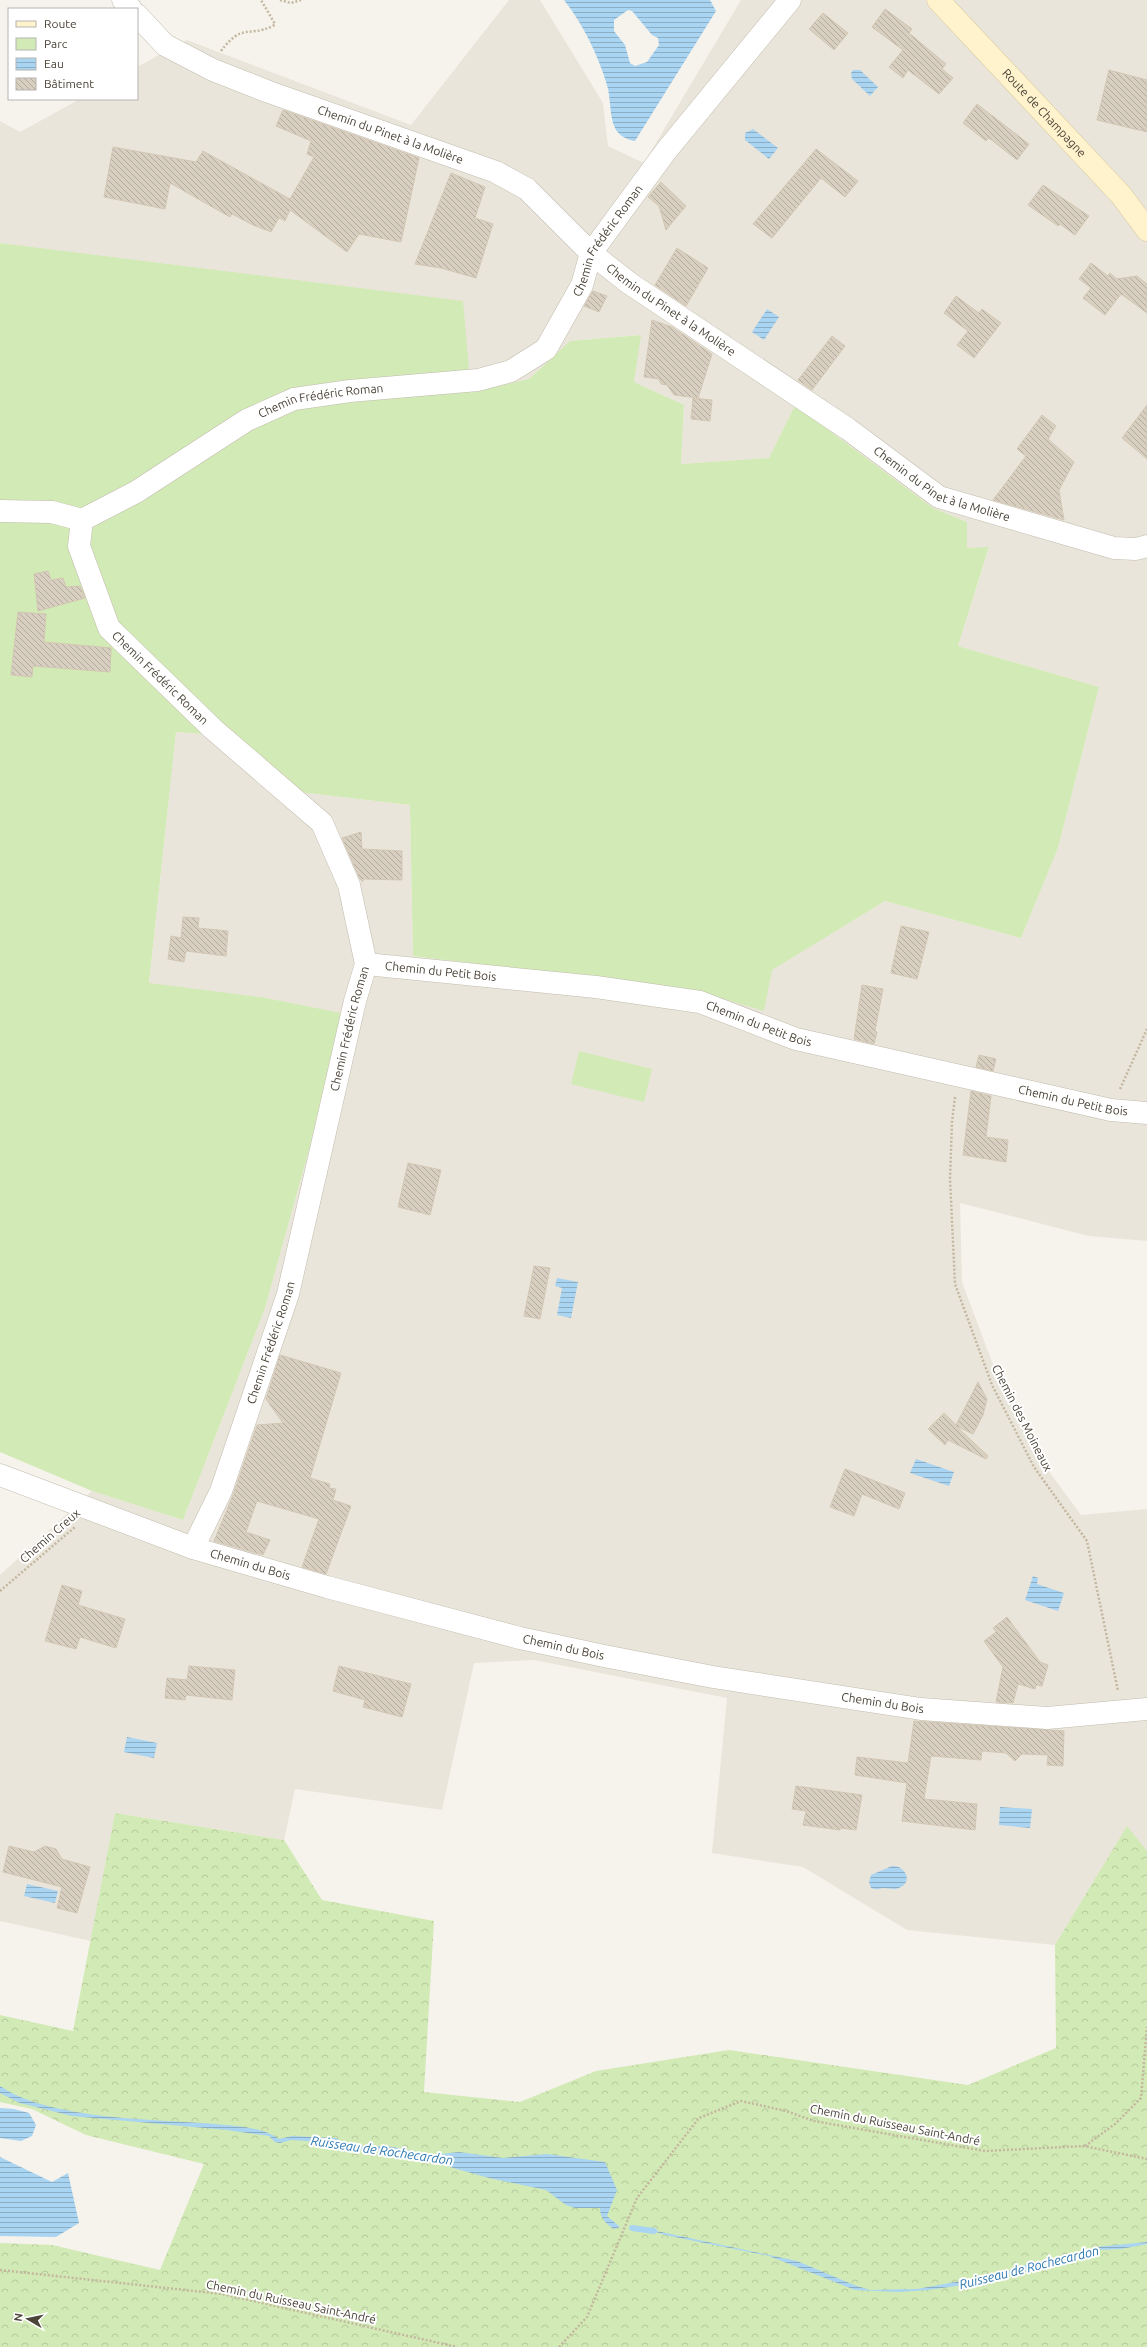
<svg xmlns="http://www.w3.org/2000/svg" width="1147" height="2347" font-family="Ubuntu,sans-serif">
<style>
.residential{fill:#eae5da}
.green{fill:#d2eab5}
.forest{fill:url(#forest-crowns)}
.water{fill:url(#water-rules);fill-rule:evenodd}
.lines{fill:none;stroke-linecap:round;stroke-linejoin:round}
.stream{stroke:#a9d4f2;stroke-width:6}
.building{fill:url(#building-back-hatch);stroke:#d3c7b4}
.street-casing{stroke:#c2bbae;stroke-width:23}
.secondary-casing{stroke:#d6c79b;stroke-width:23}
.path{stroke:#c4b79f;stroke-width:2.5;stroke-dasharray:2 2;stroke-linecap:butt}
.street{stroke:#fff;stroke-width:22}
.secondary{stroke:#fff3cd;stroke-width:22}
.labels{text-anchor:middle;stroke-width:4;stroke-linejoin:round;paint-order:stroke}
.street-label{font-size:12px;fill:#4b4439;stroke:#fff}
.water-label{font-size:13px;font-style:italic;fill:#2e7ab2;stroke:#fff}
</style>
<defs>
<pattern id="forest-crowns" width="20" height="18" patternUnits="userSpaceOnUse"><rect width="20" height="18" fill="#d2eab5"/><path d="M2 6a3 3 0 1 1 6 0M12 15a3 3 0 1 1 6 0" fill="none" stroke="#b6ca9c"/></pattern>
<pattern id="water-rules" width="6" height="5" patternUnits="userSpaceOnUse"><rect width="6" height="5" fill="#a9d4f2"/><path d="M0 2.5h6" fill="none" stroke="#8caec5"/></pattern>
<pattern id="building-back-hatch" width="6" height="6" patternUnits="userSpaceOnUse"><rect width="6" height="6" fill="#d8cfc1"/><path d="M-1 5l2 2M0 0l6 6M5-1l2 2" fill="none" stroke="#b1aa9e"/></pattern>
</defs>
<rect width="100%" height="100%" fill="#f6f3ec"/>
<!-- residential -->
<path class="residential" d="M509,0H540L603,103L608,146L644,163L741,0H1147V1241L1089,1236L960,1203L962,1282L998,1378L1042,1462L1081,1515L1147,1509V1851L1127,1827L1055,1945L907,1930L803,1867L712,1853L727,1698L534,1660L474,1663L442,1810L295,1789L284,1840L115,1813L91,1941L0,1921V1575L92,1491L183,1520L265,1308L310,1146L341,1014L261,997L149,984L176,732L229,736L299,792L410,805L413,956L697,991L764,1010L771,970L885,901L1021,938L1058,848L1099,687L958,646L989,548H967V522L933,508L795,405L769,458L681,464L684,405L634,382L640,335L570,341L529,379L471,394L86,255L0,243V121L20,132L80,99H137V67L187,40L411,125Z"/>
<!-- green -->
<path class="green" d="M0,243L463,301L471,393L529,379L570,341L641,335L634,382L684,405L681,464L769,458L795,405L933,508L967,522V548L989,547L958,646L1099,687L1058,848L1021,938L885,901L772,970L764,1011L697,991L413,956L410,805L299,792L229,736L176,732L149,983L261,997L341,1013L310,1146L265,1308L183,1520L92,1491L0,1452Z
M579,1051L652,1069L644,1102L571,1084Z"/>
<!-- forest -->
<path class="forest" d="M115,1813L284,1840L322,1900L434,1921L424,2092L520,2102L596,2071L729,2050L968,2085L1056,2048L1055,1945L1127,1826L1147,1851V2347H0V2243L52,2245L160,2270L204,2164L86,2135L32,2109L0,2102V2015L73,2031Z"/>
<!-- water -->
<path class="water" d="M564,0H710L716,11L635,141C627,140 618,135 615,128C609,115 611,98 607,85C598,55 583,24 564,0ZM628,10L632,11L652,35L658,38L659,45L647,62L635,66L630,63L625,45L614,31V20Z
M853,70H860L878,87L870,96L852,79L851,73Z
M753,129L778,148L769,159L745,140V133Z
M767,309L779,317L764,340L752,332Z
M557,1278L578,1282L571,1318L557,1315L562,1288L555,1286Z
M916,1459L954,1472L949,1486L910,1473Z
M1033,1576L1038,1578L1037,1584L1064,1593L1058,1611L1025,1600Z
M127,1737L157,1743L154,1758L124,1752Z
M1000,1807L1032,1809L1030,1828L999,1825Z
M892,1866C905,1865 914,1882 899,1888C894,1890 889,1888 883,1888C878,1889 877,1890 871,1888L869,1882L871,1875Z
M27,1884L58,1891L55,1903L24,1896Z
M0,2086C50,2120 154,2119 215,2124C235,2126 263,2127 279,2139L292,2136L336,2138L348,2146H388L431,2155L459,2152L503,2158L547,2154L605,2162L617,2190L607,2216L620,2227L614,2229C606,2224 600,2218 600,2208H575L566,2205L546,2190L489,2178L393,2151L344,2149L336,2143L291,2140L280,2143L275,2142L269,2136L227,2130L72,2116L20,2103L0,2093Z
M0,2108L14,2109L29,2113L36,2125L32,2136L21,2141L0,2138Z
M0,2157L52,2182L68,2173L79,2223L56,2237L0,2236Z
M647,2229L797,2261L854,2285L870,2290L917,2289L955,2282H976L1020,2268L1021,2271L977,2283L928,2290L898,2292L855,2290L769,2256L665,2235Z
M1147,2242V2244L1121,2249L1096,2250L1030,2268L1029,2266L1096,2247Z"/>
<g class="lines">
<!-- stream -->
<path class="stream" d="M632,2228L654,2231
M1012,2272L1036,2265"/>
</g>
<!-- building -->
<path class="building" d="M885,9L912,29L909,33L946,64L942,69L953,78L939,94L908,70L903,78L889,67L903,50L872,27Z
M823,13L848,33L834,50L809,29Z
M1109,70L1147,80V132L1097,120Z
M977,104L1029,144L1017,160L989,138L986,141L963,123Z
M283,110L419,158L401,242L359,234L347,252L290,210L285,221L279,218L271,232L253,225L232,214L230,217L170,183L165,209L104,197L113,147L196,162L203,151L290,199L314,157L307,154L311,141L276,126Z
M816,149L858,181L845,197L821,178L772,238L753,224Z
M451,173L485,187L475,218L493,224L476,278L441,268L415,264Z
M661,182L686,206L666,230L659,206L648,197Z
M1043,185L1089,216L1075,235L1060,224L1058,226L1028,205Z
M677,248L708,268L686,306L655,285Z
M1091,263L1108,276L1110,273L1117,279L1137,276L1147,284V313L1121,294L1105,315L1083,298L1091,288L1079,279Z
M593,291L607,296L599,312L584,306Z
M956,296L979,313L982,309L1001,323L974,358L957,345L968,331L944,313Z
M652,320L672,327L712,354L698,398L674,395L667,385L661,384L659,379L644,377Z
M832,336L845,346L812,390L798,380Z
M693,398L712,400L710,421L691,419Z
M1147,405V459L1122,438Z
M1042,415L1056,426L1048,439L1074,462L1059,490L1064,520L993,500L1026,456L1017,449Z
M48,571L51,580L63,578L66,587L80,586L85,598L38,611L34,574Z
M18,612L46,614L44,642L111,648L110,672L33,666L32,677L11,675Z
M361,832L362,849L402,851V880L363,879V882L360,879L342,838Z
M183,917L199,918L198,928L228,931L226,956L186,951L184,962L168,959L171,936L181,938Z
M901,926L929,932L917,979L891,973Z
M862,985L883,989L875,1031L877,1032L874,1044L854,1039Z
M979,1055L996,1059L993,1071L976,1067Z
M971,1091L991,1096L986,1137L1008,1140L1006,1162L963,1155Z
M408,1163L441,1170L430,1215L398,1207Z
M534,1266L550,1268L540,1319L524,1316Z
M280,1355L341,1373L310,1478L330,1484L329,1488L336,1489L333,1500L351,1506L326,1574L302,1567L319,1519L257,1501L246,1532L270,1540L263,1555L214,1541L233,1495L257,1425L283,1423L266,1399Z
M978,1382L987,1399L983,1415L973,1434L956,1426L988,1456L986,1459L948,1440L945,1445L928,1429L944,1413L956,1425Z
M845,1469L905,1493L899,1509L862,1494L854,1516L830,1507Z
M62,1585L82,1591L78,1605L125,1619L116,1648L80,1637L76,1649L45,1641Z
M1007,1617L1040,1662L1048,1665L1042,1686L1036,1685L1035,1689L1018,1684L1013,1703L996,1702L1003,1667L984,1641L996,1632L993,1628Z
M189,1666L235,1670L232,1700L186,1695L185,1700L165,1698L167,1678L187,1680Z
M339,1666L411,1684L402,1717L363,1707L365,1700L333,1691Z
M914,1721L1064,1731L1063,1766L1047,1765L1048,1755L1022,1754L1015,1761L1006,1753L982,1751L981,1760L931,1756L924,1799L977,1804L975,1830L902,1821L907,1783L855,1775L857,1757L908,1763Z
M796,1786L862,1795L856,1830L840,1828V1830L803,1825L806,1811L792,1809Z
M9,1846L34,1852L45,1846L56,1849L62,1859L90,1867L77,1913L57,1908L62,1887L3,1872Z"/>
<g class="lines">
<!-- street casing -->
<g class="street-casing">
<g id="street">
<path d="M123,0L131,9"/>
<path id="s1" d="M137,15L165,45L213,70L269,92L496,172L527,189L591,253L629,283L848,429L939,497L1114,548L1136,549L1147,546"/>
<path d="M0,511L52,512L82,520"/>
<path id="s2" d="M366,964L596,987L700,1002L796,1039L1111,1110L1147,1113"/>
<path id="s3" d="M0,1475L193,1548L327,1587L520,1638L604,1656L713,1677L921,1709L1047,1718L1147,1709"/>
<path id="s4" d="M193,1548L221,1491L288,1294L355,1001L366,964L349,885L322,823L213,729L109,628L79,546L82,520L136,492L247,420L294,399L350,391L478,380L511,371L546,349L582,285L591,253L666,151L790,0"/>
</g>
</g>
<!-- secondary casing -->
<g class="secondary-casing">
<g id="secondary">
<path id="s5" d="M938,0L1121,195L1147,230"/>
</g>
</g>
<!-- path -->
<path class="path" d="M280,0L291,3L301,0
M221,51C243,22 247,38 273,26L275,24L261,0
M1120,1089L1147,1029
M955,1097L952,1122L950,1179L955,1284L992,1385L1034,1467L1087,1541L1118,1691
M0,1591L75,1527
M1085,2146L1115,2124L1141,2098L1147,2027
M0,2270L222,2294L457,2347
M559,2347L587,2317L637,2198L699,2118L741,2101L786,2111L814,2121L985,2151L1084,2146L1147,2159"/>
<!-- street -->
<use href="#street" class="street"/>
<!-- secondary -->
<use href="#secondary" class="secondary"/>
</g>
<g class="labels">
<!-- street labels -->
<g class="street-label">
<text dy="4" stroke="none"><textPath href="#s5" startOffset="155">Route de Champagne</textPath></text>
<text dy="4" stroke="none"><textPath href="#s1" startOffset="284">Chemin du Pinet à la Molière</textPath></text>
<text dy="4" stroke="none"><textPath href="#s4" startOffset="1792">Chemin Frédéric Roman</textPath></text>
<text dy="4" stroke="none"><textPath href="#s1" startOffset="620">Chemin du Pinet à la Molière</textPath></text>
<text dy="4" stroke="none"><textPath href="#s4" startOffset="1432">Chemin Frédéric Roman</textPath></text>
<text dy="4" stroke="none"><textPath href="#s1" startOffset="944">Chemin du Pinet à la Molière</textPath></text>
<text transform="translate(160 678) rotate(44)" y="4">Chemin Frédéric Roman</text>
<text dy="4" stroke="none"><textPath href="#s2" startOffset="75">Chemin du Petit Bois</textPath></text>
<text dy="4" stroke="none"><textPath href="#s2" startOffset="399">Chemin du Petit Bois</textPath></text>
<text dy="4" stroke="none"><textPath href="#s4" startOffset="544">Chemin Frédéric Roman</textPath></text>
<text dy="4" stroke="none"><textPath href="#s2" startOffset="723">Chemin du Petit Bois</textPath></text>
<text dy="4" stroke="none"><textPath href="#s4" startOffset="220">Chemin Frédéric Roman</textPath></text>
<text transform="translate(1022 1418) rotate(63)" y="4">Chemin des Moineaux</text>
<text transform="translate(50 1536) rotate(-41)" y="4">Chemin Creux</text>
<text dy="4" stroke="none"><textPath href="#s3" startOffset="266">Chemin du Bois</textPath></text>
<text dy="4" stroke="none"><textPath href="#s3" startOffset="590">Chemin du Bois</textPath></text>
<text dy="4" stroke="none"><textPath href="#s3" startOffset="914">Chemin du Bois</textPath></text>
<text transform="translate(895 2125) rotate(11)" y="4">Chemin du Ruisseau Saint-André</text>
<text transform="translate(291 2302) rotate(12)" y="4">Chemin du Ruisseau Saint-André</text>
</g>
<!-- water labels -->
<g class="water-label">
<text transform="translate(382 2150) rotate(8)" y="5">Ruisseau de Rochecardon</text>
<text transform="translate(1029 2267) rotate(-14)" y="5">Ruisseau de Rochecardon</text>
</g>
</g>
<!-- legend -->
<rect x="8" y="8" width="130" height="92" fill="#ffffff" stroke="#b7b4b0"/>
<rect x="16" y="21" width="20" height="6" fill="#fff3cd" stroke="#b7b4b0"/>
<text x="44" y="28" font-size="12" fill="#4b4439">Route</text>
<rect x="16" y="38" width="20" height="12" fill="#d2eab5" stroke="#b7b4b0"/>
<text x="44" y="48" font-size="12" fill="#4b4439">Parc</text>
<rect x="16" y="58" width="20" height="12" fill="url(#water-rules)" stroke="#b7b4b0"/>
<text x="44" y="68" font-size="12" fill="#4b4439">Eau</text>
<rect x="16" y="78" width="20" height="12" fill="url(#building-back-hatch)" stroke="#b7b4b0"/>
<text x="44" y="88" font-size="12" fill="#4b4439">Bâtiment</text>
<!-- north arrow -->
<g transform="translate(28 2319) rotate(279)" stroke="#ffffff" stroke-width="3" paint-order="stroke">
<path d="M0-3L7 15L0 10L-7 15Z" fill="#4b4439"/>
<text y="-6" font-size="11" font-weight="bold" text-anchor="middle" fill="#4b4439">N</text>
</g>
</svg>
